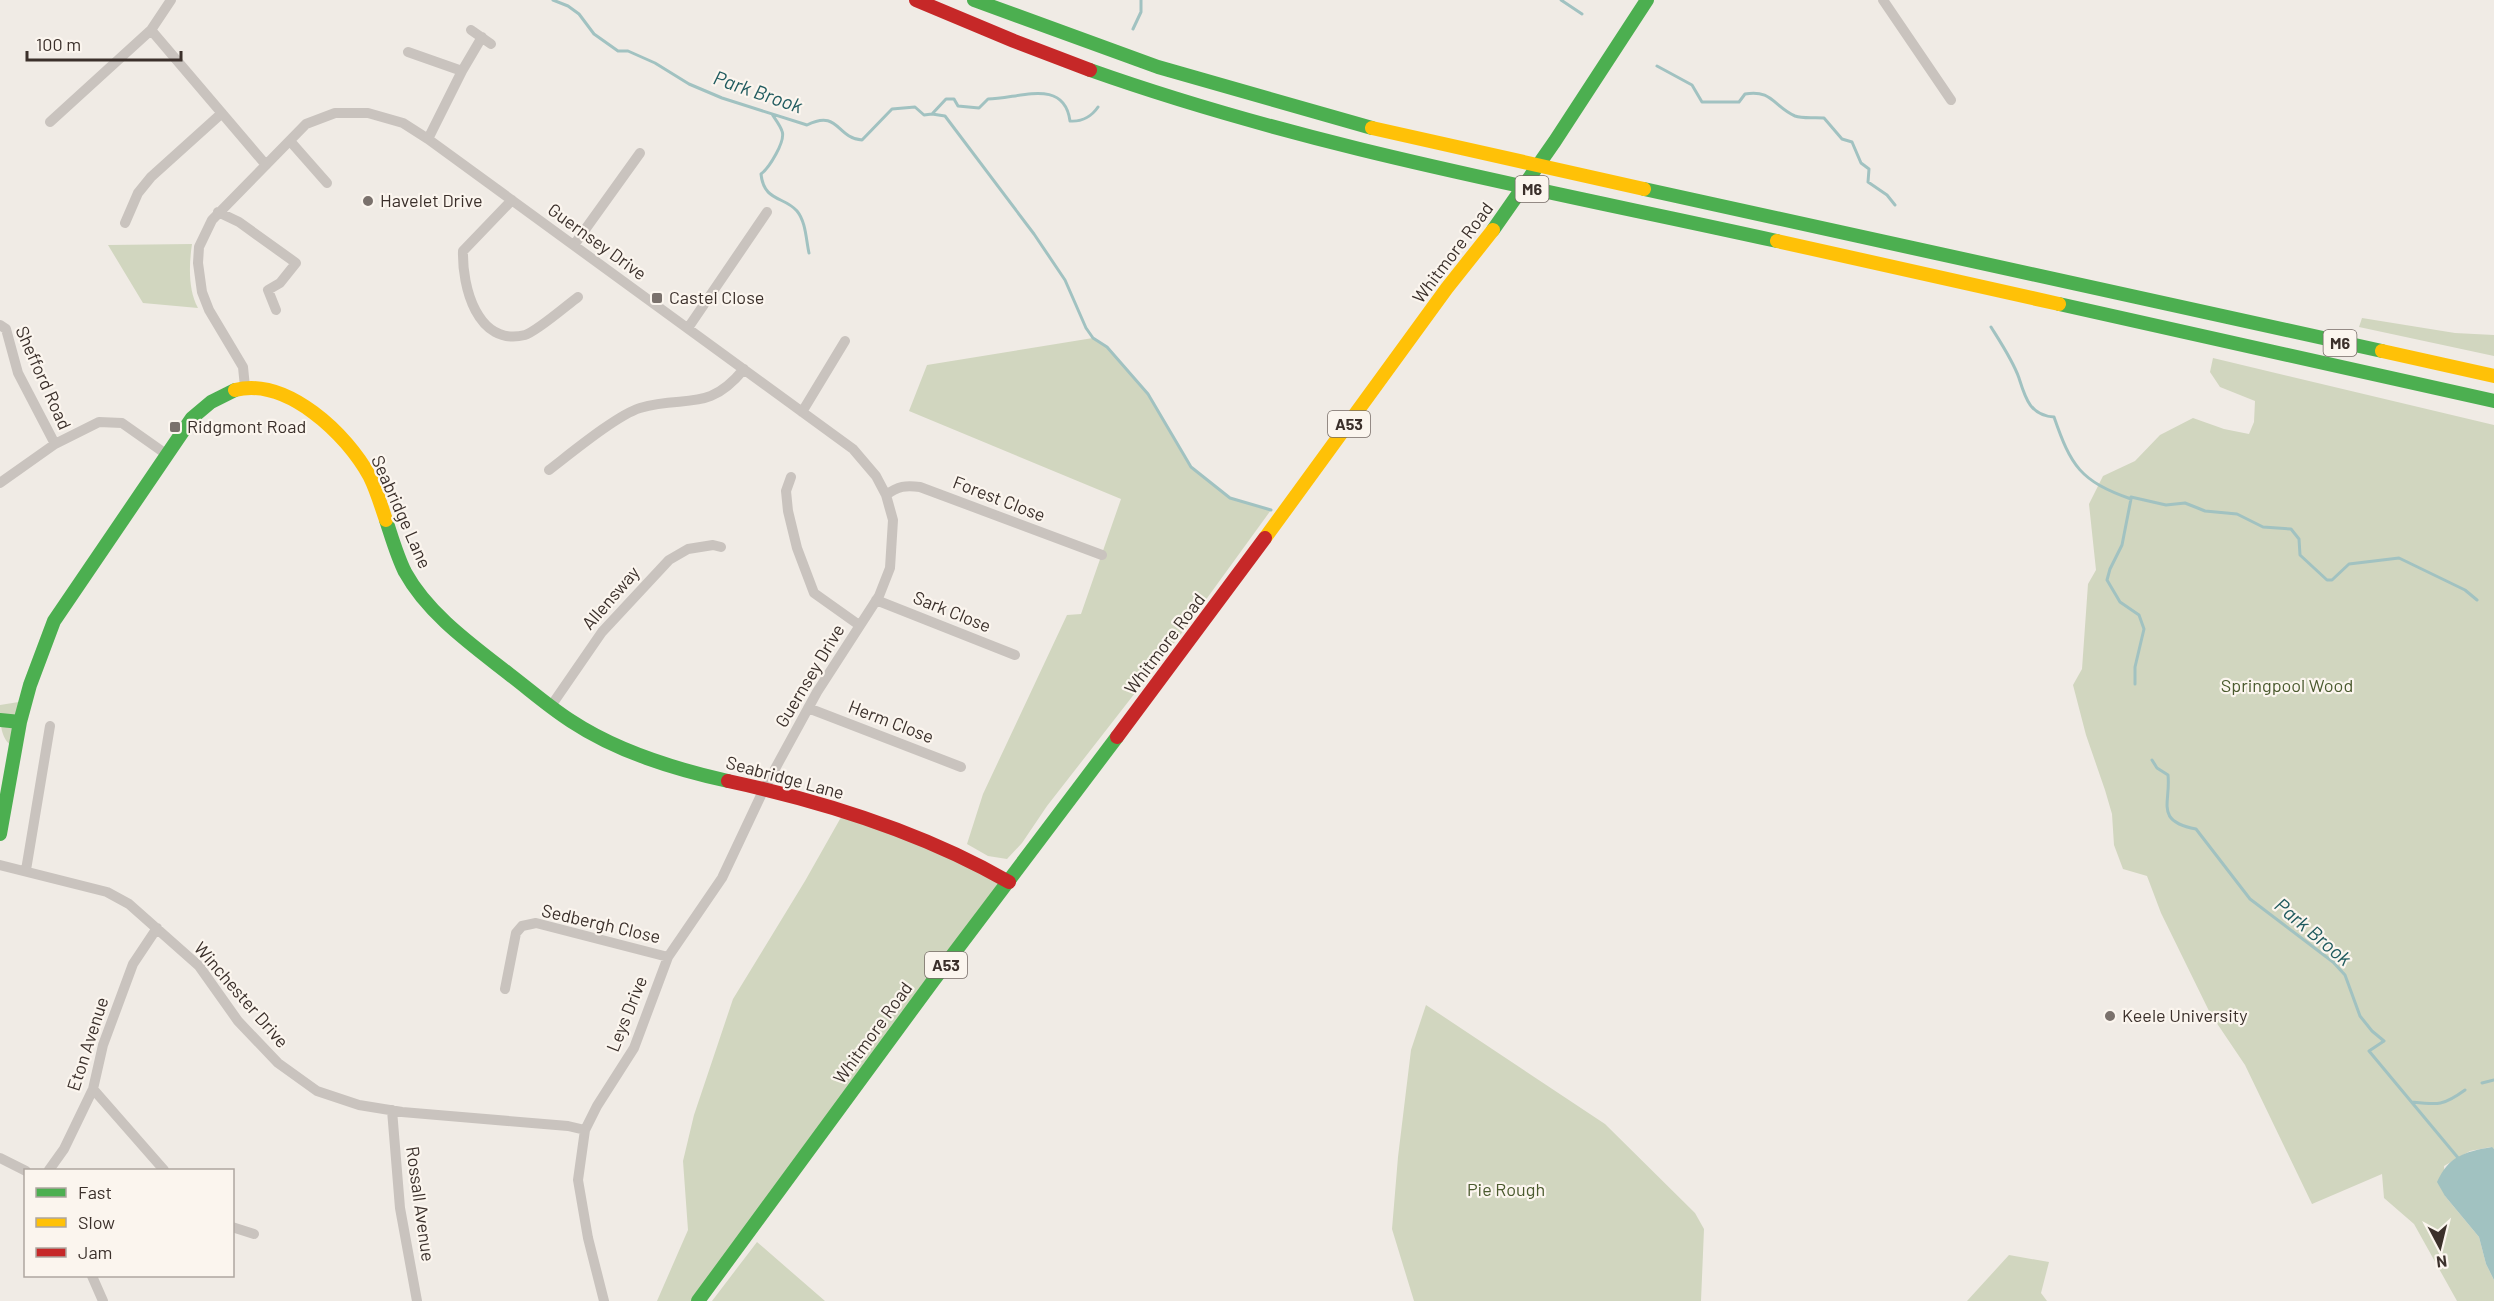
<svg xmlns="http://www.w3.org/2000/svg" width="2494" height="1301" font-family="Barlow,sans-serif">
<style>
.green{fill:#d1d6bf}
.water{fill:#a1c2c1}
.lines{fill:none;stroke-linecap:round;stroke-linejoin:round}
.stream{stroke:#a1c2c1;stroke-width:3}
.street{stroke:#c9c3be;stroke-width:10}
.fast{stroke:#4caf50;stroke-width:14}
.slow{stroke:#ffc107;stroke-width:14}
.jam{stroke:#c62828;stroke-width:14}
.poi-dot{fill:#7a716c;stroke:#fbf5ee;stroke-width:2}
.labels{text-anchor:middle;stroke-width:4.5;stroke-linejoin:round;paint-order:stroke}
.shield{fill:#fbf5ee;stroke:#756b66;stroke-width:1.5}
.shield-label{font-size:16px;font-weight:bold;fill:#3b302b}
.poi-label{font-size:18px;fill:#3b302b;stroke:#fbf5ee;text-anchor:start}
.street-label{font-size:18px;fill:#3b302b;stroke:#fbf5ee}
.park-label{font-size:18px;fill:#4a5a2e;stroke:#fbf5ee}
.water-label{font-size:20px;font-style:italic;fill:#1f5a5e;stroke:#fbf5ee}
</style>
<rect width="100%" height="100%" fill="#f0ebe5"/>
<!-- green -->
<path class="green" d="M192,244C189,264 188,290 198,308L143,303L108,245Z
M2362,318L2455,333L2494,335V356L2359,327Z
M1093,338L1107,347L1148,394L1191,467L1230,498L1271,510L1181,634L1047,806L1022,843L1007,859L988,856L967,844L983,794L1067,615L1081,614L1121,499L909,411L927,365Z
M2213,358L2494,425V1149L2491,1147L2470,1151L2444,1166L2445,1196L2479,1237L2486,1264L2494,1280V1301H2457L2414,1224L2384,1198L2382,1174L2312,1204L2245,1065L2210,1013L2161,913L2147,876L2123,869L2114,845L2112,814L2105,790L2086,735L2073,685L2082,669L2088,584L2096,570L2089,504L2103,476L2135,461L2160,435L2193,418L2224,429L2249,434L2254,422L2255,401L2220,387L2210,372Z
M25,701L16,748C0,742 0,722 0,705Z
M844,812L1009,882L698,1301H657L688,1230L683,1161L694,1115L733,999L805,881Z
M1426,1005L1605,1124L1695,1213L1704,1229L1701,1301H1414L1392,1229L1398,1157L1411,1050Z
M757,1242L825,1301H712Z
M2009,1255L2049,1262L2041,1293L2047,1301H1967Z"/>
<!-- water -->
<path class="water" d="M2492,1147L2494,1149V1280L2486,1264L2479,1237L2445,1196L2437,1182C2449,1156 2464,1152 2492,1147Z"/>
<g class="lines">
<!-- stream -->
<path class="stream" d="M553,0L568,6L579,14L594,34L618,51H628L655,63L689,84L722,98L807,125C839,109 836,138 862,140L892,109L915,107L924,115L932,114L946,99H954L958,106L979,108L988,99C1018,99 1064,77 1070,121C1082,122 1092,116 1098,107
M1561,0L1582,14
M1133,29L1141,12V0
M1657,66L1692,85L1702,102H1739L1745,94C1772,89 1774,107 1795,116C1803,119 1815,117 1824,118L1842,139L1852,142L1861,163L1869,169L1868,182L1887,195L1895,205
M772,114C775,119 780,125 782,131C786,141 769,168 761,174C764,202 784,196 797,211C806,222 806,240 809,253
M932,114L945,116L1034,234L1065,280L1086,328L1093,338L1107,347L1148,394L1191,467L1230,498L1271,510
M1991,327C2001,343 2013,361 2019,378C2025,397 2030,416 2054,417C2071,466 2080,481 2131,499L2122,545L2110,569L2107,580L2120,602L2139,615L2144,629L2135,667V684
M2131,497L2166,505L2185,503L2205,511L2237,514L2263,527L2291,529L2299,539L2300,555L2327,580H2332L2349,564L2399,558L2465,590L2477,600
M2152,760L2157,768L2168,775C2171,803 2154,821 2196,829L2250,899L2333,962L2345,975L2360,1016L2372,1031L2384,1041L2369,1051L2459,1159
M2482,1083L2494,1080
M2412,1102C2438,1105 2443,1106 2465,1090"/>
<!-- street -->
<path class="street" d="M1883,0L1951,100
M151,30L266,165
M471,30L491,44
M408,52L462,71
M50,122L151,30L171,0
M428,139L462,71L482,37
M290,141L327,183
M512,200L463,251C462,286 477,347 525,335C536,332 566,306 578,297
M218,212L239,222L296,263L280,283L268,290L276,310
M125,223L138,193L151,177L222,113
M574,245L640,153
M0,325L6,329L18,373L55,444
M688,328L767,212
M245,387L243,367L209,310L202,292L198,263L199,247L212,220L306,124L335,113H368L403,123L428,139L853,449L876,476L886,495L893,520L890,568L879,596L817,692L764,789L722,878L668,957L634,1048L597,1106L585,1130L578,1180L588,1238L604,1301
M802,412L845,341
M549,470C570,454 617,415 640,408C686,394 707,414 744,369
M791,477L786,491L788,511L797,548L814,593L859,625
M0,483L55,444L99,422L122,423L166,454
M886,495C898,486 906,485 920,487L1102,555
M876,600L1015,655
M551,706L602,632L669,560L688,549L713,545L721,547
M808,708L961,767
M0,865L107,892L129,904L199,966L238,1021L278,1063L317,1091L359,1105L402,1112L568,1126L585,1130
M26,870L50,726
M505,989L516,933L522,926L536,923L668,957
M93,1089L164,1170
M392,1110L400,1208L417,1301
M0,1158L26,1171
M49,1170L64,1149L93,1089L103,1045L133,964L157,928
M232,1227L254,1234
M92,1276L103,1301"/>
<!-- fast -->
<path class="fast" d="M974,0L1158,67L1372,128
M1090,70C1313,149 1546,190 1777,241
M1644,189L2382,351
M1493,230L1555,141L1647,0
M2059,304L2494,401
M386,520C392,538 397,556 405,572C428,614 472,645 509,674C530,690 549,707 571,721C618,752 674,769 728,781
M0,720L20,722L30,685L54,621L192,418L211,402L235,390
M0,834L20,722
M698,1301L933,981L1117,737"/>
<!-- slow -->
<path class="slow" d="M1372,128L1644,189
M1777,241L2059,304
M2382,351L2494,376
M235,390C287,377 347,434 370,477C377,491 381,506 386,520
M1265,538L1447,288L1493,230"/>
<!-- jam -->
<path class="jam" d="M916,0L1014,41L1090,70
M1117,737L1265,538
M728,781C826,802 922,832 1009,882"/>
</g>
<!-- markers -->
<g class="poi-dot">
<circle cx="368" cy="201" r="6"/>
<rect x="651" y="292" width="12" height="12" rx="3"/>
<rect x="169" y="421" width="12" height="12" rx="3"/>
<circle cx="2110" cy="1016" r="6"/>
</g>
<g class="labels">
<!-- shield labels -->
<g class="shield">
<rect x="1515.5" y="176" width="33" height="26" rx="4.5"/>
<rect x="2323.5" y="330" width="33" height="26" rx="4.5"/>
<rect x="1328" y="411" width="42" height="26" rx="4.5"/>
<rect x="925" y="952" width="42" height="26" rx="4.5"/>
</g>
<g class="shield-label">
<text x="1532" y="195">M6</text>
<text x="2340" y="349">M6</text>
<text x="1349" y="430">A53</text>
<text x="946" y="971">A53</text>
</g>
<!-- poi labels -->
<g class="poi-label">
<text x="380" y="207">Havelet Drive</text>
<text x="669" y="304">Castel Close</text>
<text x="187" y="433">Ridgmont Road</text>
<text x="2122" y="1022">Keele University</text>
</g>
<!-- street labels -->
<g class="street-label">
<text transform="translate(597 242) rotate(36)" y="6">Guernsey Drive</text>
<text transform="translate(1453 253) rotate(-53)" y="6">Whitmore Road</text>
<text transform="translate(43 378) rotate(66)" y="6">Shefford Road</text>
<text transform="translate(999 499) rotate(21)" y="6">Forest Close</text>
<text transform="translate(401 512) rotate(66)" y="6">Seabridge Lane</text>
<text transform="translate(611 598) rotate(-49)" y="6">Allensway</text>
<text transform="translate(952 612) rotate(22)" y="6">Sark Close</text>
<text transform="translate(1165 644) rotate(-53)" y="6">Whitmore Road</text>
<text transform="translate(810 676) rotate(-59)" y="6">Guernsey Drive</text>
<text transform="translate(891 722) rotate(21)" y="6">Herm Close</text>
<text transform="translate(785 778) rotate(15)" y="6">Seabridge Lane</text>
<text transform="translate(601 924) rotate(13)" y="6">Sedbergh Close</text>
<text transform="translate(241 995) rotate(49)" y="6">Winchester Drive</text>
<text transform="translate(627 1014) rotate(-68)" y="6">Leys Drive</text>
<text transform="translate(873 1033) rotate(-54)" y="6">Whitmore Road</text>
<text transform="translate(88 1044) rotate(-72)" y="6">Eton Avenue</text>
<text transform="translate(420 1204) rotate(82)" y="6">Rossall Avenue</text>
</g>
<!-- park labels -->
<g class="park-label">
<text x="2287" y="692">Springpool Wood</text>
<text x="1506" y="1196">Pie Rough</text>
</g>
<!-- water labels -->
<g class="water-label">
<text transform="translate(758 92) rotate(19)" y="7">Park Brook</text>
<text transform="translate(2313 932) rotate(40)" y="7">Park Brook</text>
</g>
</g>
<!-- legend -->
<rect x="24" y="1169" width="210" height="108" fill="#fbf5ee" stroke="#aea6a0" stroke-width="1.5"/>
<rect x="36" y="1188" width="30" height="9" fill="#4caf50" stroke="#aea6a0" stroke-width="1.5"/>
<text x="78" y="1199" font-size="18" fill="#3b302b">Fast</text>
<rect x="36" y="1218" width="30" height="9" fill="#ffc107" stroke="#aea6a0" stroke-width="1.5"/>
<text x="78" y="1229" font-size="18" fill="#3b302b">Slow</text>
<rect x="36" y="1248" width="30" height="9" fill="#c62828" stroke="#aea6a0" stroke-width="1.5"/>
<text x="78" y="1259" font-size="18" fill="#3b302b">Jam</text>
<!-- north arrow -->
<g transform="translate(2440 1247) rotate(173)" stroke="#fbf5ee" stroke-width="4.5" paint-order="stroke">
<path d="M0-4.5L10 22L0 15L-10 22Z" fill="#3b302b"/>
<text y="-9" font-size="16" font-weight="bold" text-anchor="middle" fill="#3b302b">N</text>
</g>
<!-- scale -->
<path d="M27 51v9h154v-9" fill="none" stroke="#3b302b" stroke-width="3"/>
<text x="36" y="51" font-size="18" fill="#3b302b" stroke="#fbf5ee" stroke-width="4.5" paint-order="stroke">100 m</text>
</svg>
